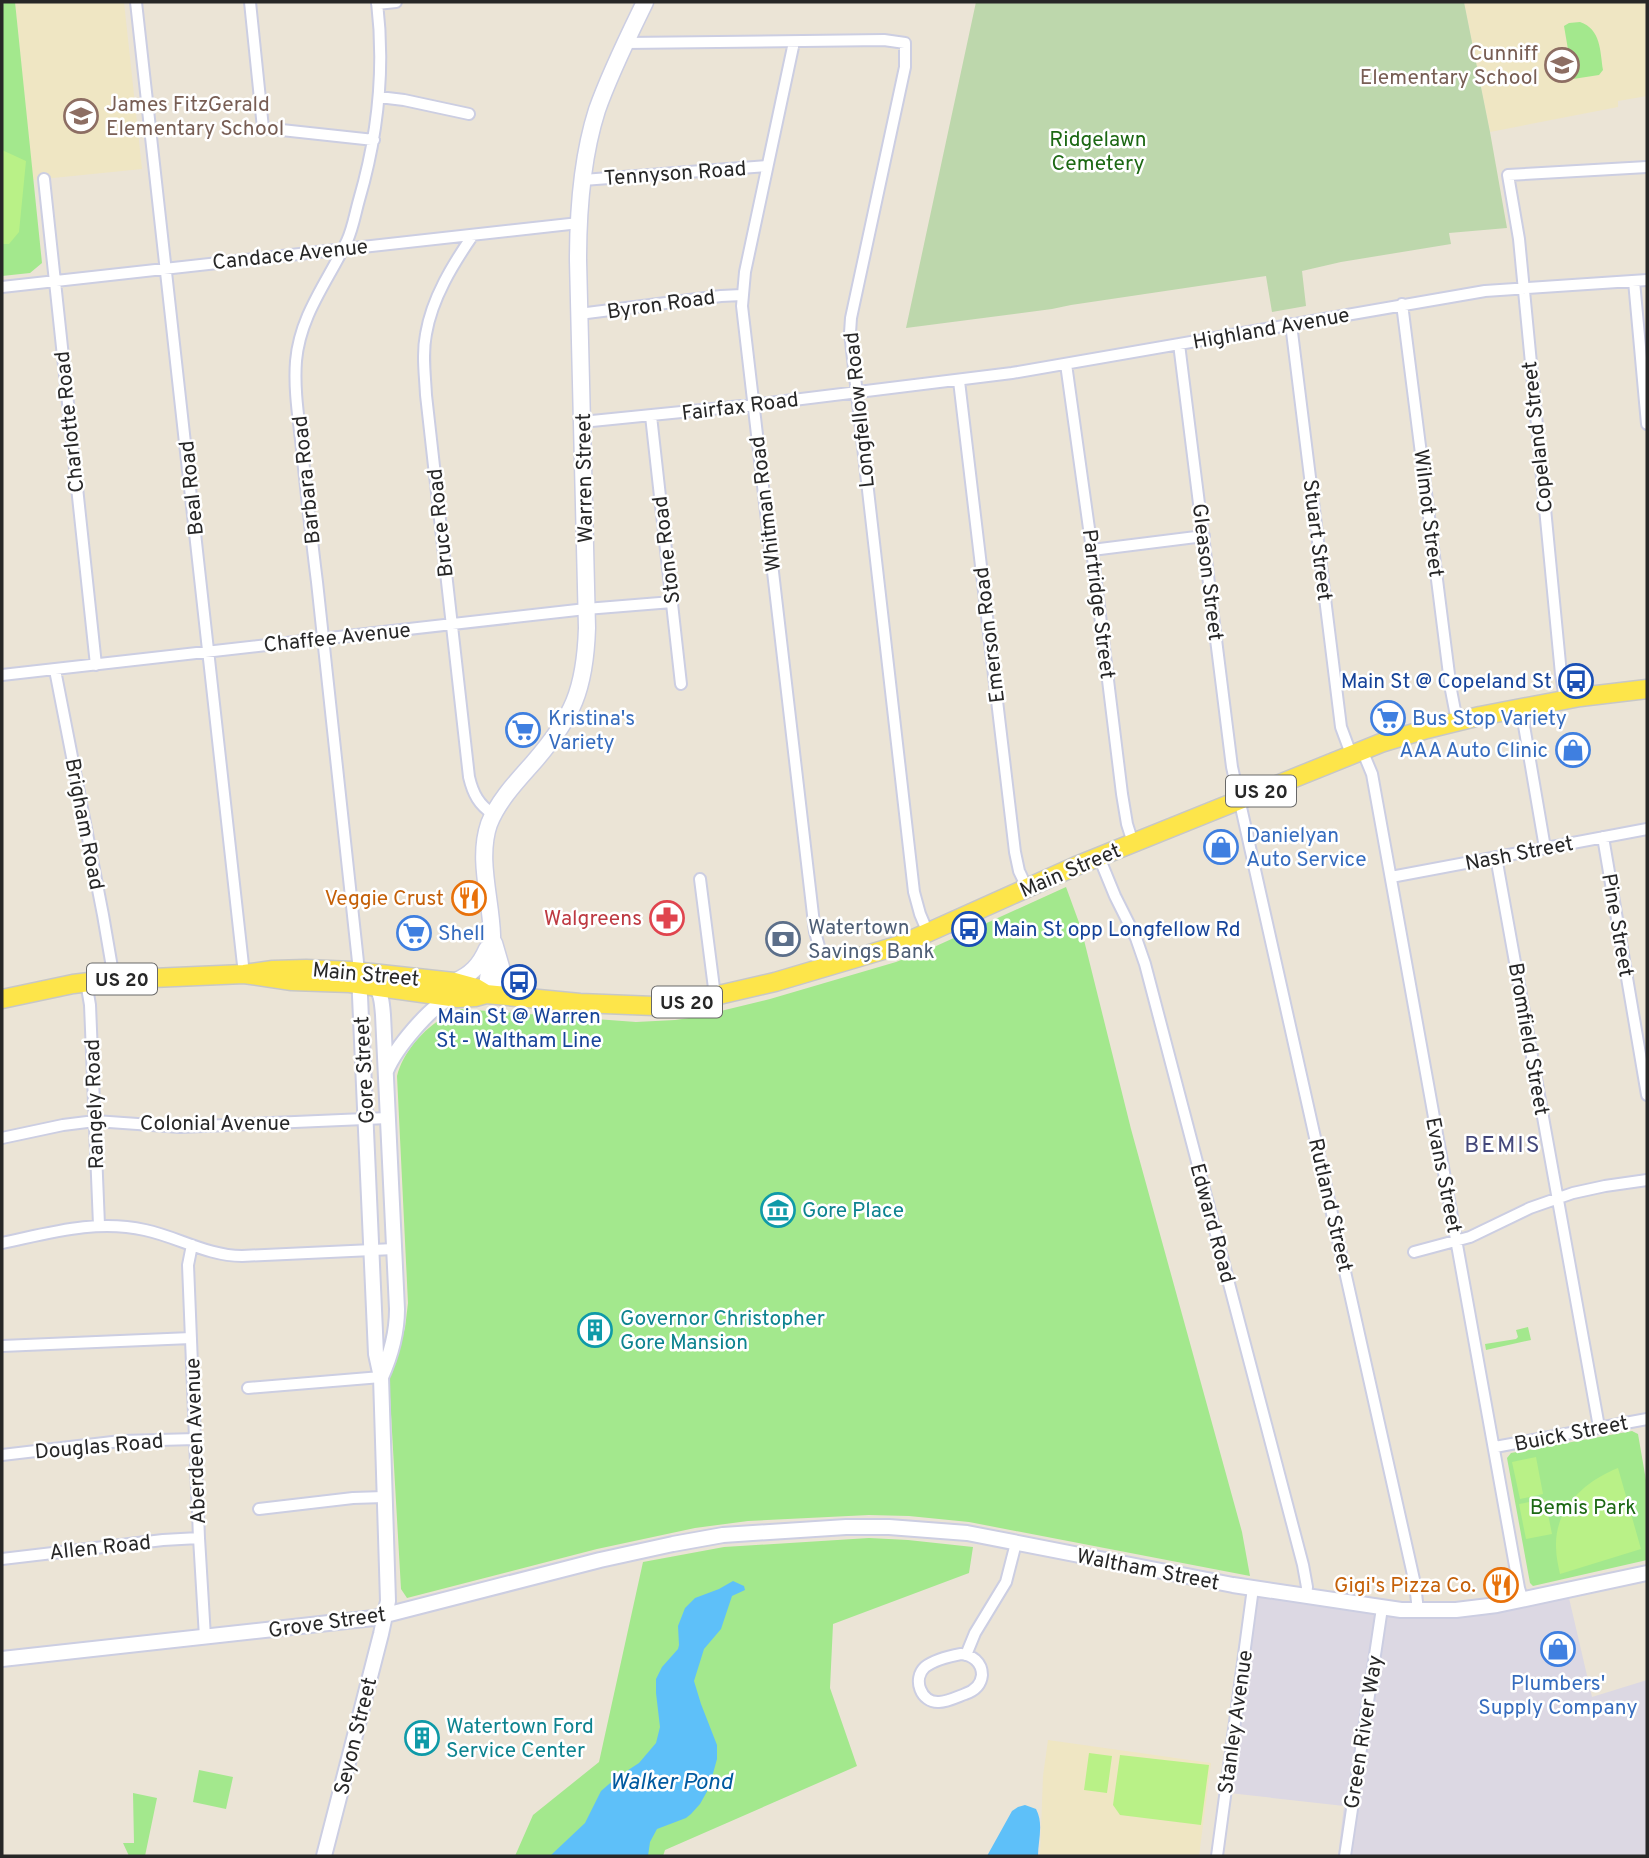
<svg xmlns="http://www.w3.org/2000/svg" width="1649" height="1858" font-family="Overpass,sans-serif">
<style>
.industrial{fill:#dcd8e3}
.education{fill:#efe6c3}
.green{fill:#a3e88d}
.cemetery{fill:#bdd7ac}
.pitch{fill:#b9f187}
.water{fill:#5ec0f9}
.lines{fill:none;stroke-linecap:round;stroke-linejoin:round}
.minor-casing{stroke:#cccee2;stroke-width:14}
.tertiary-casing{stroke:#cccee2;stroke-width:18}
.secondary-casing{stroke:#cccee2;stroke-width:19}
.primary-casing{stroke:#c7c7c7;stroke-width:21}
.minor{stroke:#fff;stroke-width:10}
.tertiary{stroke:#fff;stroke-width:14}
.secondary{stroke:#fff;stroke-width:16}
.primary{stroke:#fde54a;stroke-width:18}
.labels{text-anchor:middle;stroke-width:5;stroke-linejoin:round;paint-order:stroke}
.shield{fill:#fff;stroke:#686868;stroke-width:2}
.shield-label{font-size:19px;font-weight:bold;fill:#272727}
.education-label{font-size:21px;fill:#785e54;stroke:#fff;text-anchor:end}
.park-label{font-size:21px;fill:#1c6813;stroke:#fff}
.street-label{font-size:21px;fill:#272727;stroke:#fff}
.transit-label{font-size:21px;fill:#164399;stroke:#fff;text-anchor:end}
.shop-label{font-size:21px;fill:#366cbe;stroke:#fff;text-anchor:start}
.food-label{font-size:21px;fill:#c56008;stroke:#fff;text-anchor:end}
.health-label{font-size:21px;fill:#be3a42;stroke:#fff;text-anchor:end}
.service-label{font-size:21px;fill:#4e5e75;stroke:#fff;text-anchor:start}
.culture-label{font-size:21px;fill:#0d838f;stroke:#fff;text-anchor:start}
.neighbourhood-label{font-size:23px;letter-spacing:2px;fill:#44487b;stroke:#fff}
.water-label{font-size:23px;font-style:italic;fill:#015aa0;stroke:#fff}
</style>
<rect width="100%" height="100%" fill="#ebe4d6"/>
<!-- industrial -->
<path class="industrial" d="M1258,1595L1396,1617L1483,1613L1569,1598L1592,1697L1647,1680V1856H1338L1344,1806L1229,1793Z"/>
<!-- education -->
<path class="education" d="M15,2H124L142,169L33,180Z
M1464,2H1647V96L1618,101V107L1490,132Z
M1048,1740L1211,1763L1199,1856H1040L1043,1776Z"/>
<!-- green -->
<path class="green" d="M2,2H15L42,263L30,273L2,276Z
M1580,22C1601,29 1600,51 1603,70L1599,75L1573,79L1564,26L1569,23Z
M1066,887L1081,928L1131,1129L1242,1532L1250,1576L969,1522L909,1516L869,1515L748,1521L695,1528L597,1549L407,1598L401,1589L389,1379L405,1328L408,1303L397,1076C404,1048 433,1018 461,1009L636,1022L675,1020L696,1017L770,999L896,962L934,947Z
M1528,1327L1531,1340L1486,1350L1485,1344L1516,1339L1518,1337L1516,1330Z
M1632,1431L1638,1434L1647,1486V1560L1533,1586L1530,1583L1507,1458L1511,1453Z
M869,1538L908,1540L973,1547L969,1573L833,1624L830,1688L857,1766L665,1850L663,1856H515L533,1815L599,1762L643,1562L724,1547Z
M199,1770L233,1777L226,1809L193,1802Z
M133,1793L157,1798L145,1856H129L123,1843H134Z"/>
<!-- cemetery -->
<path class="cemetery" d="M976,2H1464L1490,132L1507,228L1449,233L1451,244L1341,262L1302,271L1306,306L1272,312L1266,276L1071,305L1052,309L906,328Z"/>
<!-- pitch -->
<path class="pitch" d="M2,150L26,161L19,232L9,244H2Z
M1536,1457L1543,1494L1520,1499L1512,1462Z
M1618,1468L1641,1549L1560,1574C1558,1565 1556,1556 1556,1546C1555,1508 1585,1481 1618,1468Z
M1545,1499L1552,1534L1526,1539L1519,1504Z
M1089,1753L1112,1756L1107,1793L1084,1790Z
M1120,1755L1209,1765L1201,1825L1120,1815L1113,1805Z"/>
<!-- water -->
<path class="water" d="M733,1581L744,1586L745,1590L732,1596L721,1629L704,1649L694,1681L701,1704L717,1745V1759L709,1788L700,1804L691,1814L686,1818L657,1829L650,1842L648,1856H550L585,1823L601,1791L616,1778L639,1763L656,1743L660,1727L656,1693V1679L662,1667L678,1649L679,1645L678,1626L685,1608L695,1598L719,1589Z
M1025,1805L1036,1809C1044,1824 1038,1840 1038,1856H987L1012,1811L1018,1807Z"/>
<g class="lines">
<!-- minor casing -->
<g class="minor-casing">
<path id="minor" d="M136,2L244,974
M250,2L263,128L374,140
M377,4L396,2
M794,42L745,272L742,306L815,932L825,968
M625,43L884,40L905,43V67L851,318L850,333L914,892L920,914L928,933
M379,97L404,100L469,114
M44,179L96,665
M583,180L766,166
M473,235C453,264 432,298 426,334C422,354 425,374 426,395L469,777C473,794 479,805 493,814
M1634,281L1647,424
M2,287L579,223
M1402,304L1451,690L1457,721
M579,314L721,296L742,295
M1291,324L1341,727L1351,754
M1179,344L1232,767L1415,1584L1418,1611
M1066,364L1092,550L1122,794L1127,824L1133,843
M959,381L1015,852L1019,871L1027,888
M651,416L681,684
M582,422L761,404L1012,373L1485,291L1647,280
M1092,550L1204,536
M55,670L103,915L114,979
M2,675L586,609L672,602
M1565,700L1561,674L1519,239L1508,175L1647,167
M1521,708L1545,848
M1362,750L1372,774L1519,1588L1523,1601
M1603,837L1647,1095
M1099,857L1115,896L1136,938L1145,964L1303,1565L1307,1587L1306,1596
M1496,857L1599,1427
M1391,877L1647,829
M700,879L715,996
M359,971C345,842 332,712 317,582C311,535 306,488 301,440C298,414 294,388 296,361C300,315 328,281 347,241C353,228 355,214 359,200C378,135 385,69 377,2
M86,982L90,1005L99,1225
M2,1138L63,1125L95,1121L180,1127L388,1118
M2,1243C50,1233 96,1219 145,1230C178,1237 208,1256 242,1256L394,1249
M192,1245L188,1265L199,1538L205,1637
M1414,1252L1470,1237L1530,1208L1573,1193L1605,1186L1647,1180
M2,1346L191,1338
M248,1388L381,1377
M1495,1447L1647,1419
M2,1455L121,1441L196,1439
M259,1509L353,1498L384,1497
M2,1559L163,1540L199,1538
M961,1654C972,1655 982,1662 982,1675C981,1685 974,1691 965,1694C957,1697 947,1702 939,1702C921,1703 912,1679 925,1667C934,1660 950,1656 961,1654Z
M966,1655L975,1633L1006,1582L1016,1543
M1217,1856L1253,1588
M1345,1856L1382,1608"/>
</g>
<!-- tertiary casing -->
<g class="tertiary-casing">
<path id="tertiary" d="M373,981C381,991 382,1002 383,1015L397,1309C397,1334 391,1355 381,1377
M386,1071C395,1049 430,1006 452,997
M2,1659L374,1618L600,1560L673,1544L723,1535L846,1527H889L967,1533L1233,1585L1401,1610H1456L1497,1605L1647,1573
M324,1856L381,1634L388,1601L381,1377L376,1354L359,974"/>
</g>
<!-- secondary casing -->
<g class="secondary-casing">
<path id="secondary" d="M494,943L501,967L499,995
M454,982C471,975 480,965 487,949
M486,994C488,975 493,954 492,935C491,899 477,859 489,824C498,801 517,781 533,763C573,717 585,690 587,628L578,260C578,211 582,157 597,110C610,73 628,37 645,2"/>
</g>
<!-- primary casing -->
<g class="primary-casing">
<path id="primary" d="M244,974L292,981L350,983L458,998L475,997L486,994L580,1003L654,1006L684,1003L775,982L900,945L1076,866L1381,743L1427,729L1480,716L1580,697L1647,689
M2,999L73,984L106,980L244,974L273,970L306,969L353,971L454,982L476,988L486,994"/>
</g>
<!-- minor -->
<use href="#minor" class="minor"/>
<!-- tertiary -->
<use href="#tertiary" class="tertiary"/>
<!-- secondary -->
<use href="#secondary" class="secondary"/>
<!-- primary -->
<use href="#primary" class="primary"/>
</g>
<!-- icons -->
<defs>
<g id="school-ring" transform="scale(1.75)"><circle r="9.5" fill="#fff" stroke="#8d6e63" stroke-width="1.5"/><path d="M0-5L7-2L0 1L-7-2ZM-4 1L0 2.5L4 1V4Q0 6-4 4Z" fill="#8d6e63"/></g>
<g id="bus-ring" transform="scale(1.75)"><circle r="9.5" fill="#fff" stroke="#1a4fb4" stroke-width="1.5"/><path d="M-5-6H5V4H4V6H2V4H-2V6H-4V4H-5ZM-3.5-4V0h7V-4ZM-3.5 1.2v1.5H-2V1.2ZM2 1.2v1.5H3.5V1.2Z" fill="#1a4fb4"/></g>
<g id="supermarket-ring" transform="scale(1.75)"><circle r="9.5" fill="#fff" stroke="#3f7fe0" stroke-width="1.5"/><path d="M-6-5.5h2.5l.6 2H6L4.5 2H-2.5L-4.4-4H-6ZM-1.5 3.2a1.3 1.3 0 1 0 .1 0ZM3 3.2a1.3 1.3 0 1 0 .1 0Z" fill="#3f7fe0"/></g>
<g id="shop-ring" transform="scale(1.75)"><circle r="9.5" fill="#fff" stroke="#3f7fe0" stroke-width="1.5"/><path d="M-5-2.5h2.3a2.7 3.5 0 0 1 5.4 0H5L5.5 6h-11ZM-1.5-2.5h3a1.5 2.3 0 0 0-3 0Z" fill="#3f7fe0"/></g>
<g id="restaurant-ring" transform="scale(1.75)"><circle r="9.5" fill="#fff" stroke="#e8710a" stroke-width="1.5"/><path d="M-5-6h1v4h1v-4h1v4h1v-4h1v5L-1.5 .5V6h-2V.5L-5-1ZM5-6V6H3V1.5H1.5Q1.5-4 5-6Z" fill="#e8710a"/></g>
<g id="pharmacy-ring" transform="scale(1.75)"><circle r="9.5" fill="#fff" stroke="#e0444e" stroke-width="1.5"/><path d="M-2-6h4v4h4v4h-4v4h-4v-4h-4v-4h4Z" fill="#e0444e"/></g>
<g id="bank-ring" transform="scale(1.75)"><circle r="9.5" fill="#fff" stroke="#5c6f8a" stroke-width="1.5"/><path d="M-6-4H6V4H-6ZM0-2.3a2.3 2.3 0 1 0 0 4.6a2.3 2.3 0 1 0 0-4.6Z" fill="#5c6f8a"/></g>
<g id="museum-ring" transform="scale(1.75)"><circle r="9.5" fill="#fff" stroke="#0f9aa8" stroke-width="1.5"/><path d="M0-6L6-3V-2H-6V-3ZM-5-1h2V3h-2ZM-1-1h2V3h-2ZM3-1h2V3H3ZM-6 4H6V6H-6Z" fill="#0f9aa8"/></g>
<g id="building-ring" transform="scale(1.75)"><circle r="9.5" fill="#fff" stroke="#0f9aa8" stroke-width="1.5"/><path d="M-4-6H4V6H1V3H-1V6H-4ZM-2.5-4.3h1.7v1.8h-1.7ZM.8-4.3h1.7v1.8H.8ZM-2.5-1h1.7V.8h-1.7ZM.8-1h1.7V.8H.8Z" fill="#0f9aa8"/></g>
</defs>
<g fill-rule="evenodd">
<use href="#school-ring" x="1562" y="65"/>
<use href="#school-ring" x="81" y="116"/>
<use href="#bus-ring" x="1576" y="681"/>
<use href="#supermarket-ring" x="1388" y="718"/>
<use href="#supermarket-ring" x="523" y="730"/>
<use href="#shop-ring" x="1573" y="750"/>
<use href="#shop-ring" x="1221" y="847"/>
<use href="#restaurant-ring" x="469" y="898"/>
<use href="#pharmacy-ring" x="667" y="918"/>
<use href="#bus-ring" x="969" y="929"/>
<use href="#supermarket-ring" x="414" y="933"/>
<use href="#bank-ring" x="783" y="939"/>
<use href="#bus-ring" x="519" y="982"/>
<use href="#museum-ring" x="778" y="1210"/>
<use href="#building-ring" x="595" y="1330"/>
<use href="#restaurant-ring" x="1501" y="1585"/>
<use href="#shop-ring" x="1558" y="1649"/>
<use href="#building-ring" x="422" y="1738"/>
</g>
<g class="labels">
<!-- shield labels -->
<g class="shield">
<rect x="1226" y="775.5" width="70" height="31" rx="5"/>
<rect x="87" y="963.5" width="70" height="31" rx="5"/>
<rect x="652" y="986.5" width="70" height="31" rx="5"/>
</g>
<g class="shield-label">
<text x="1261" y="798">US 20</text>
<text x="122" y="986">US 20</text>
<text x="687" y="1009">US 20</text>
</g>
<!-- education labels -->
<g class="education-label">
<text x="1538" y="60">Cunniff<tspan x="1538" dy="24">Elementary School</tspan></text>
<text x="106" y="111" text-anchor="start">James FitzGerald<tspan x="106" dy="24">Elementary School</tspan></text>
</g>
<!-- park labels -->
<g class="park-label">
<text x="1098" y="146">Ridgelawn<tspan x="1098" dy="24">Cemetery</tspan></text>
<text x="1583" y="1514">Bemis Park</text>
</g>
<!-- street labels -->
<g class="street-label">
<text transform="translate(675 173) rotate(-4)" y="7">Tennyson Road</text>
<text transform="translate(290 254) rotate(-6)" y="7">Candace Avenue</text>
<text transform="translate(661 304) rotate(-8)" y="7">Byron Road</text>
<text transform="translate(1271 328) rotate(-10)" y="7">Highland Avenue</text>
<text transform="translate(740 406) rotate(-7)" y="7">Fairfax Road</text>
<text transform="translate(859 410) rotate(-96)" y="7">Longfellow Road</text>
<text transform="translate(69 422) rotate(-96)" y="7">Charlotte Road</text>
<text transform="translate(1537 437) rotate(-96)" y="7">Copeland Street</text>
<text transform="translate(584 478) rotate(-91)" y="7">Warren Street</text>
<text transform="translate(306 480) rotate(-96)" y="7">Barbara Road</text>
<text transform="translate(191 488) rotate(-96)" y="7">Beal Road</text>
<text transform="translate(765 504) rotate(-97)" y="7">Whitman Road</text>
<text transform="translate(1429 513) rotate(83)" y="7">Wilmot Street</text>
<text transform="translate(440 523) rotate(-96)" y="7">Bruce Road</text>
<text transform="translate(1318 540) rotate(83)" y="7">Stuart Street</text>
<text transform="translate(666 550) rotate(-97)" y="7">Stone Road</text>
<text transform="translate(1208 572) rotate(83)" y="7">Gleason Street</text>
<text transform="translate(1099 604) rotate(83)" y="7">Partridge Street</text>
<text transform="translate(989 635) rotate(-97)" y="7">Emerson Road</text>
<text transform="translate(337 637) rotate(-6)" y="7">Chaffee Avenue</text>
<text transform="translate(85 824) rotate(79)" y="7">Brigham Road</text>
<text transform="translate(1519 853) rotate(-11)" y="7">Nash Street</text>
<text transform="translate(1070 870) rotate(-23)" y="7">Main Street</text>
<text transform="translate(1618 925) rotate(80)" y="7">Pine Street</text>
<text transform="translate(366 974) rotate(5)" y="7">Main Street</text>
<text transform="translate(1529 1039) rotate(80)" y="7">Bromfield Street</text>
<text transform="translate(364 1070) rotate(-93)" y="7">Gore Street</text>
<text transform="translate(94 1104) rotate(-92)" y="7">Rangely Road</text>
<text x="215" y="1130">Colonial Avenue</text>
<text transform="translate(1444 1175) rotate(79)" y="7">Evans Street</text>
<text transform="translate(1331 1205) rotate(77)" y="7">Rutland Street</text>
<text transform="translate(1213 1223) rotate(75)" y="7">Edward Road</text>
<text transform="translate(1571 1433) rotate(-11)" y="7">Buick Street</text>
<text transform="translate(195 1441) rotate(-92)" y="7">Aberdeen Avenue</text>
<text transform="translate(99 1446) rotate(-5)" y="7">Douglas Road</text>
<text transform="translate(100 1547) rotate(-6)" y="7">Allen Road</text>
<text transform="translate(1148 1569) rotate(11)" y="7">Waltham Street</text>
<text transform="translate(327 1622) rotate(-8)" y="7">Grove Street</text>
<text transform="translate(1235 1722) rotate(-82)" y="7">Stanley Avenue</text>
<text transform="translate(1363 1732) rotate(-81)" y="7">Green River Way</text>
<text transform="translate(355 1736) rotate(-76)" y="7">Seyon Street</text>
</g>
<!-- transit labels -->
<g class="transit-label">
<text x="1552" y="688">Main St @ Copeland St</text>
<text x="993" y="936" text-anchor="start">Main St opp Longfellow Rd</text>
<text x="519" y="1023" text-anchor="middle">Main St @ Warren<tspan x="519" dy="24">St - Waltham Line</tspan></text>
</g>
<!-- shop labels -->
<g class="shop-label">
<text x="548" y="725">Kristina's<tspan x="548" dy="24">Variety</tspan></text>
<text x="1412" y="725">Bus Stop Variety</text>
<text x="1548" y="757" text-anchor="end">AAA Auto Clinic</text>
<text x="1246" y="842">Danielyan<tspan x="1246" dy="24">Auto Service</tspan></text>
<text x="438" y="940">Shell</text>
<text x="1558" y="1690" text-anchor="middle">Plumbers'<tspan x="1558" dy="24">Supply Company</tspan></text>
</g>
<!-- food labels -->
<g class="food-label">
<text x="444" y="905">Veggie Crust</text>
<text x="1476" y="1592">Gigi's Pizza Co.</text>
</g>
<!-- health labels -->
<g class="health-label">
<text x="642" y="925">Walgreens</text>
</g>
<!-- service labels -->
<g class="service-label">
<text x="808" y="934">Watertown<tspan x="808" dy="24">Savings Bank</tspan></text>
</g>
<!-- culture labels -->
<g class="culture-label">
<text x="802" y="1217">Gore Place</text>
<text x="620" y="1325">Governor Christopher<tspan x="620" dy="24">Gore Mansion</tspan></text>
<text x="446" y="1733">Watertown Ford<tspan x="446" dy="24">Service Center</tspan></text>
</g>
<!-- neighbourhood labels -->
<g class="neighbourhood-label">
<text x="1503" y="1152">BEMIS</text>
</g>
<!-- water labels -->
<g class="water-label">
<text x="671" y="1789">Walker Pond</text>
</g>
</g>
<!-- border -->
<rect width="1649" height="1858" fill="none" stroke="#272727" stroke-width="7"/>
</svg>
